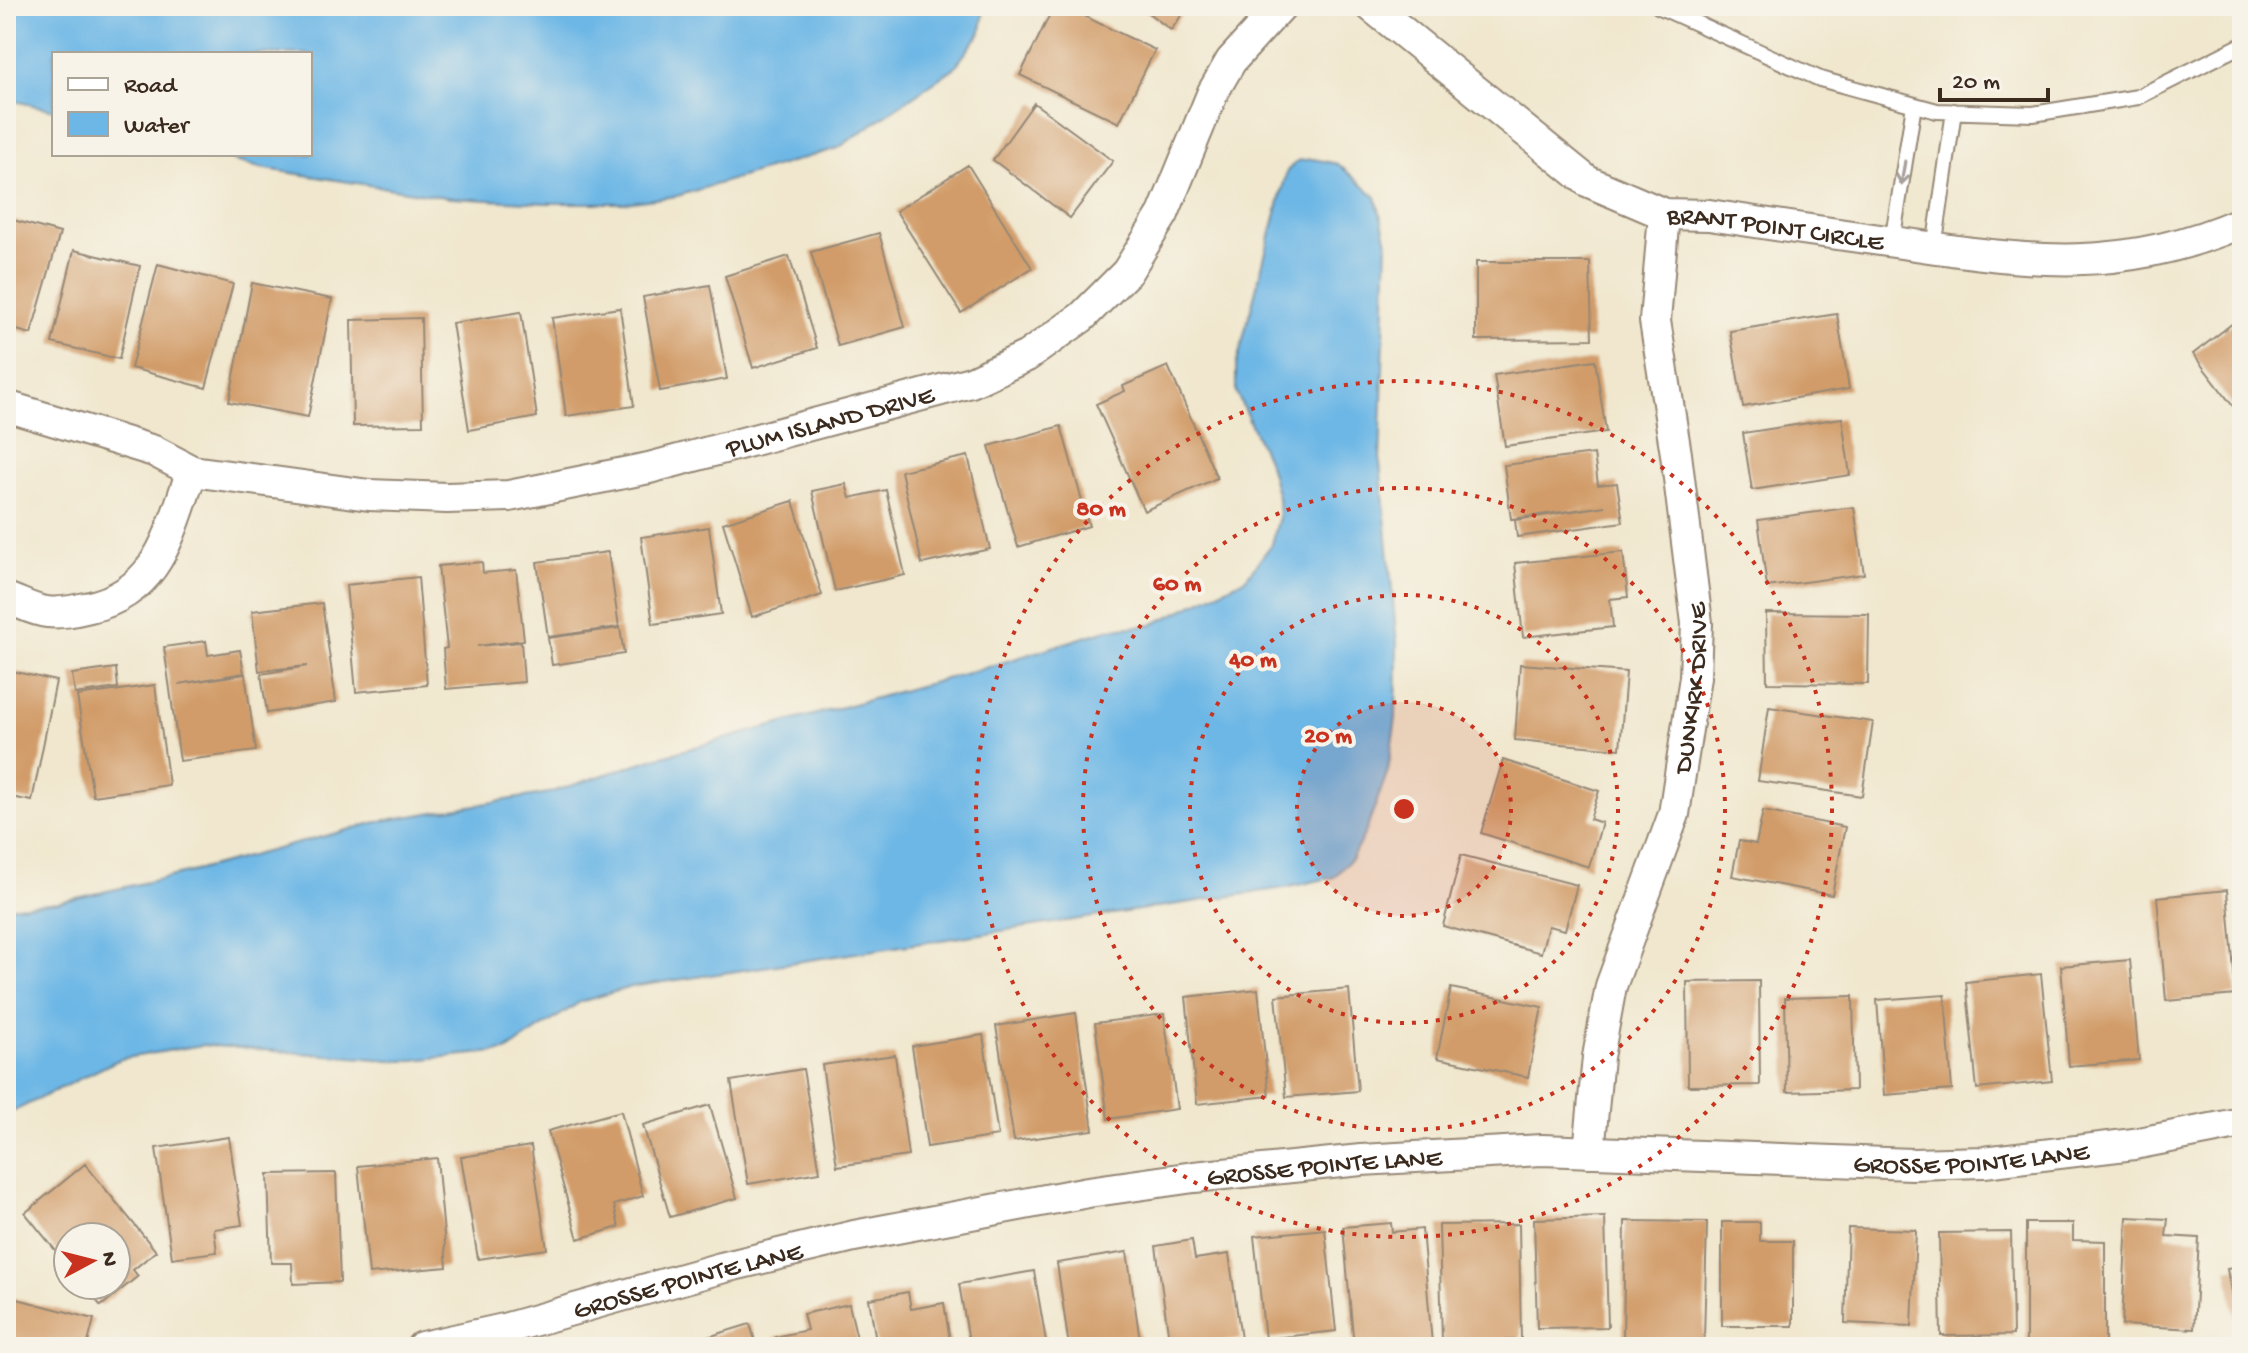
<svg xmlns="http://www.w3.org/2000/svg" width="2248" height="1353" font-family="'Gochi Hand',sans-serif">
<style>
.water{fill:#6db7e6;stroke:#547082;stroke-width:2}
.building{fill:#d19c69}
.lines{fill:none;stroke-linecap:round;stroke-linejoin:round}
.lane-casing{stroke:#968876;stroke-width:18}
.street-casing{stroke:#968876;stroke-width:34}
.lane{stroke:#fff;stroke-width:14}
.street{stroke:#fff;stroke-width:30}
.oneway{stroke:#a79f9a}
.ring{fill:none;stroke:#c8321e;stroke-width:4;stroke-dasharray:4 8}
.labels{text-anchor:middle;stroke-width:8;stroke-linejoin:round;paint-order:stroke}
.street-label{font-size:26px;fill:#3b2a1e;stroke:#f7f3e8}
.centre{fill:#c8321e;stroke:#f7f3e8;stroke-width:4}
.ring-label{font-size:24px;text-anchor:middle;font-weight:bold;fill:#c8321e;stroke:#f7f3e8;stroke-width:8;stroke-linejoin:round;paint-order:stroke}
</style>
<rect width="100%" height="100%" fill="#f7f3e8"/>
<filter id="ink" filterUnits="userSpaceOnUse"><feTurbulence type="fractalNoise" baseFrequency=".0125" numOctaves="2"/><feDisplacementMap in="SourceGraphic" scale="16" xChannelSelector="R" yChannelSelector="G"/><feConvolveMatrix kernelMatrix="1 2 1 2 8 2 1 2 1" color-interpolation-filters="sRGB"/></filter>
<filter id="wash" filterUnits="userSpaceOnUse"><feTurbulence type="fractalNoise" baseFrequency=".006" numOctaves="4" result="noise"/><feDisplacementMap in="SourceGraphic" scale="32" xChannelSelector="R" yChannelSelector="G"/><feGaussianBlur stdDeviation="1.8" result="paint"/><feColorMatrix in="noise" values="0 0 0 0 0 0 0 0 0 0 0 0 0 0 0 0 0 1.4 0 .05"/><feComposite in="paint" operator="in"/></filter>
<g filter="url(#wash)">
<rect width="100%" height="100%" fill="#f0e7ce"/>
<!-- water -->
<path class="water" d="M6,6H984L981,32L954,68L838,148L677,196L624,203H547L451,198L260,168L211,154H310V54H54V110L6,99Z
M1313,159L1338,164L1376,197L1387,242L1380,463L1397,644L1396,718L1388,771L1366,831L1352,858L1334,877L1284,888L631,987L580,1002L506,1051L402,1061L202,1045L120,1059L6,1115V907L59,902L187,873L381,821L549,793L655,758L982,669L1110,629L1152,625L1245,579L1272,544L1279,517L1278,497L1269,464L1236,392V366L1287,171L1297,161Z"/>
<g id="blocks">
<!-- building -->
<path class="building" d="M1054,6H1063L1155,50L1119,123L1020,75Z
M1139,6H1188L1171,30Z
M1034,103L1113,161L1070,218L993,160Z
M968,165L1032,268L961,313L896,211Z
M6,218L60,233L31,334L6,327Z
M879,233L905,327L838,346L811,252Z
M74,250L140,266L119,359L52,343Z
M789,256L817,348L753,368L725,276Z
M1476,262H1590L1592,339L1476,340Z
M158,264L233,284L206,388L131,368Z
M252,283L332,299L308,417L229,402Z
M710,285L727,379L660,391L643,297Z
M620,308L634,406L566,416L552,318Z
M521,312L537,417L469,430L452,323Z
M1837,314L1849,389L1743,407L1730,331Z
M2242,316V418L2193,354Z
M421,318L423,425L353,426L351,320Z
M1595,360L1606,432L1505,446L1494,375Z
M1168,366L1217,478L1144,511L1096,404L1125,391L1123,386Z
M1842,418L1850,475L1752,490L1743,433Z
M1061,426L1089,526L1018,547L989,446Z
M1594,454L1598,485L1617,483L1623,522L1517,537L1515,520L1605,506L1511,519L1504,465Z
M968,456L990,549L922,564L901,471Z
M846,484L850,498L886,490L905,575L835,591L812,491Z
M793,501L822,595L752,617L723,523Z
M1854,507L1864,574L1767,587L1758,520Z
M709,527L721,614L653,624L641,537Z
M608,552L619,627L548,637L537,562Z
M1623,552L1628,597L1610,599L1613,627L1523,637L1515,563Z
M482,562L483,573L516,570L524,640L477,646L521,642L524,682L446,689L443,649L447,648L438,566Z
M418,577L427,685L356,692L346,585Z
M322,603L336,702L267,713L261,674L307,666L259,671L252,611Z
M1766,613L1869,614L1868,684L1767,683Z
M620,628L624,654L552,665L548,638Z
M206,641L208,655L240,650L244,673L179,684L245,674L256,751L180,761L164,647Z
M1520,664L1626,672L1620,749L1515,740Z
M116,668L118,688L75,694L72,674Z
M12,671L56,681L32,801L6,796V702Z
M155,685L169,785L93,796L77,696Z
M1769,707L1873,722L1862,796L1758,781Z
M1503,760L1599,791L1590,819L1602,823L1589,867L1481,833Z
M1763,811L1845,827L1832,895L1732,876L1739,841L1756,844Z
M1461,855L1577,885L1565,930L1548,926L1541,953L1443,926Z
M2227,890L2236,995L2166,1001L2157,897Z
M2130,960L2139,1060L2069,1066L2061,966Z
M2041,974L2052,1081L1977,1089L1966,982Z
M1759,981L1760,1085L1688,1086L1687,982Z
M1451,988L1542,1007L1528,1077L1437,1058Z
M1258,989L1269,1096L1197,1104L1186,997Z
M1349,989L1358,1091L1286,1097L1276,996Z
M1945,995L1952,1090L1884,1095L1877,1000Z
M1853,996L1855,1090L1787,1092L1785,998Z
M1076,1013L1093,1130L1014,1141L996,1026Z
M1164,1014L1177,1109L1108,1119L1095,1023Z
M983,1035L998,1136L927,1147L912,1046Z
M895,1055L908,1156L837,1166L822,1065Z
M803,1069L820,1172L748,1184L731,1081Z
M710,1105L737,1198L670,1217L643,1125Z
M621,1111L643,1196L614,1205L619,1227L578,1239L548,1131Z
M229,1137L242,1225L214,1229L217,1252L172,1258L156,1148Z
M531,1146L547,1249L478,1259L461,1157Z
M437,1158L447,1267L369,1274L358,1166Z
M85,1164L156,1251L133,1270L138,1276L101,1306L83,1285H116V1237H68V1266L25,1213Z
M336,1173L340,1282L293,1284L292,1263H271L268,1174Z
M1605,1217L1608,1327L1537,1328L1534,1219Z
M2127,1217L2168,1219L2166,1236L2199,1238L2194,1329L2122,1325Z
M1625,1221L1707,1222L1704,1340L1623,1339Z
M1722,1222H1760V1241H1793V1326H1722Z
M1391,1223L1392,1232L1422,1229L1432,1344L1354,1347L1343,1227Z
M2026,1223H2073V1240L2105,1241V1347H2026Z
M1519,1224L1521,1340L1442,1342L1439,1225Z
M1848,1228L1916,1230L1912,1326L1845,1323Z
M1325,1229L1336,1331L1265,1339L1254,1236Z
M2011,1232L2013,1335L1941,1336L1939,1233Z
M1192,1240L1195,1259L1229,1254L1241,1339L1170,1347L1156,1246Z
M1127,1252L1141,1347H1069L1057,1263Z
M2242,1266V1345H2240L2227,1269Z
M1034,1271L1047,1347H970L959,1284Z
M908,1292L911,1309L944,1303L951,1347H877L869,1299Z
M6,1296L94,1319L87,1347H6Z
M849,1304L859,1347H777L775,1337L807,1330L803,1314Z
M750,1324L757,1347H685V1344Z"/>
</g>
</g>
<g filter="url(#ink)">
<use href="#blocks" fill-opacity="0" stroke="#968876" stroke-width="2"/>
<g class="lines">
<!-- lane casing -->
<g class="lane-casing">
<path id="lane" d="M1658,6L1820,79L1937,111L2033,114L2138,97L2242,45
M1892,242L1914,105
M1934,248L1954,111"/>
</g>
<!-- street casing -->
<g class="street-casing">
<g id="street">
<path id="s1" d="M1371,6L1587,181L1664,214L1709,215C1775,225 1842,235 1908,244C2032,262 2123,274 2242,222"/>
<path id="s2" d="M6,406L154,451L192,471L369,495L447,498L509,496L649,468L971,382L1027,356L1082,317L1127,272L1163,214L1213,92L1231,61L1281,6"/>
<path d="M6,598C19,602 34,611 47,612C61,614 77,610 90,607C161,591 170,530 192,471"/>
<path id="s3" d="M1589,1152L1598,1057L1611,986L1674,814L1695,677L1697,623L1676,454L1655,321L1664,214"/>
<path id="s4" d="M422,1347L504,1329L721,1268L854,1236L1088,1192L1194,1177L1361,1160L1542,1150L1912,1164L1984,1162L2134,1144L2242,1123"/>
</g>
</g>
<!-- lane -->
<use href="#lane" class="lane"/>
<!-- street -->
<use href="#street" class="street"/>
</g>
<!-- one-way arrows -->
<defs><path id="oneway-shaft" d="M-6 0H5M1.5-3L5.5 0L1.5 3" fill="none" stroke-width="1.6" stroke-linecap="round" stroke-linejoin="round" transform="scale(2)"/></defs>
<use class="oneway" href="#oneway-shaft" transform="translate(1903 173) rotate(99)"/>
</g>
<!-- distance rings -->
<circle cx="1404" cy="809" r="107" fill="#c8321e" fill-opacity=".12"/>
<g class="ring">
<circle cx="1404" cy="809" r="107"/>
<circle cx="1404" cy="809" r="214"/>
<circle cx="1404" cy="809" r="321"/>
<circle cx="1404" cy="809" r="428"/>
</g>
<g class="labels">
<!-- street labels -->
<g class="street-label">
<text dy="9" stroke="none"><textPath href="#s1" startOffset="474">BRANT POINT CIRCLE</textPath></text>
<text dy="9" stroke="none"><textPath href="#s2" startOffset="846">PLUM ISLAND DRIVE</textPath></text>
<text dy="9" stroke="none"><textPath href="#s3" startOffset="478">DUNKIRK DRIVE</textPath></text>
<text dy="9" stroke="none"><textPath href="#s4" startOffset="1570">GROSSE POINTE LANE</textPath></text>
<text dy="9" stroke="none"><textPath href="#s4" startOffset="922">GROSSE POINTE LANE</textPath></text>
<text dy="9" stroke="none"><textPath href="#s4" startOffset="274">GROSSE POINTE LANE</textPath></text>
</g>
</g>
<circle cx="1404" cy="809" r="12" class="centre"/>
<g class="ring-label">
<text x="1101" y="515">80 m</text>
<text x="1177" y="590">60 m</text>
<text x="1253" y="666">40 m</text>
<text x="1328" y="742">20 m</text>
</g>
<!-- margin -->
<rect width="2248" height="1353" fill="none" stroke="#f7f3e8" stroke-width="32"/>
<!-- legend -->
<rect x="52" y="52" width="260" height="104" fill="#f7f3e8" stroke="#aca397" stroke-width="2"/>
<rect x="68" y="78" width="40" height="12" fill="#ffffff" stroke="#aca397" stroke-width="2"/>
<text x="124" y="92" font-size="24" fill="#3b2a1e">Road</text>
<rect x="68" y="112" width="40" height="24" fill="#6db7e6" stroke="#aca397" stroke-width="2"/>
<text x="124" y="132" font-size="24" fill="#3b2a1e">Water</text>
<!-- north arrow -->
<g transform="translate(92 1261) rotate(83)"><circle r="38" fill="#f7f3e8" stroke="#aca397" stroke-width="2"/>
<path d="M0-6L14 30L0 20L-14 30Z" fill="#c8321e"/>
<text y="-12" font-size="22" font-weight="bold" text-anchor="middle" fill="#3b2a1e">N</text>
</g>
<!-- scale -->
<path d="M1940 88v12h108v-12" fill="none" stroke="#3b2a1e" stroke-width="4"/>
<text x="1952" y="88" font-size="24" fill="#3b2a1e" stroke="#f7f3e8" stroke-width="6" paint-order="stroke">20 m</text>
</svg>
